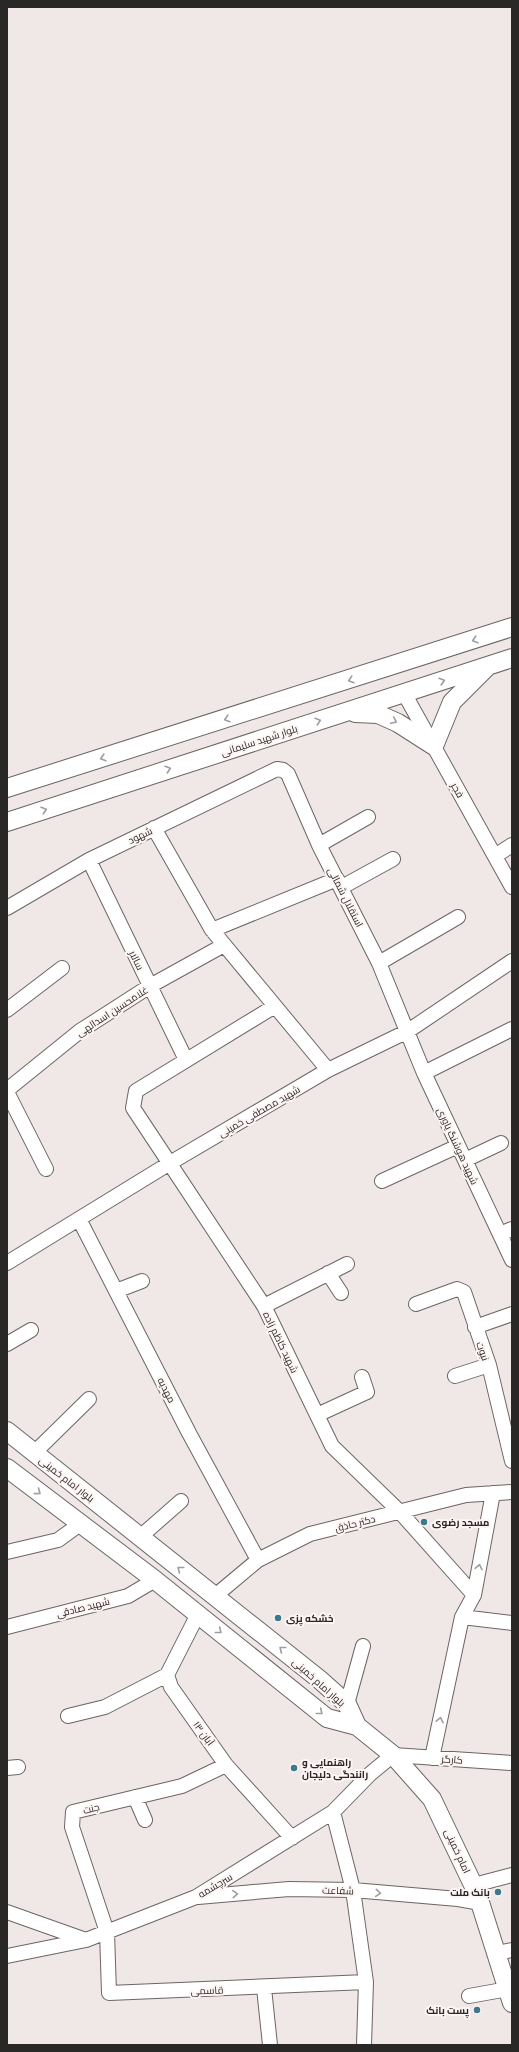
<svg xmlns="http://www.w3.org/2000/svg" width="519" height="2052" font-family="'Archivo Narrow',Cairo,sans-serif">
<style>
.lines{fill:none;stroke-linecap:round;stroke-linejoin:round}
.minor-casing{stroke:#6c6563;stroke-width:16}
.major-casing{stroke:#6c6563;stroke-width:20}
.minor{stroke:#fff;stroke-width:14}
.major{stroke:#fff;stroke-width:18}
.oneway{stroke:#9f9e9e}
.poi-dot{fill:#3a798e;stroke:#fdf5f3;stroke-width:1.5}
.labels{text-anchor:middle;stroke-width:4;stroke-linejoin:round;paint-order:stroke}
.street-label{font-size:10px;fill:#2a2827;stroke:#fdf5f3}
.poi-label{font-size:10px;font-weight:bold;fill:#2a2827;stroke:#fdf5f3;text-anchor:start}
</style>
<rect width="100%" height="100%" fill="#f0e8e6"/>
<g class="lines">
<!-- minor casing -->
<g class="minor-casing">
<path id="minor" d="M404,693L512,887
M154,828L212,930L328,1070
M319,845L368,817
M495,856L512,845
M89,860L186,1060
M342,887L393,859
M7,908L89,860L277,769L283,770L288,774L319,845L379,963L424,1073L512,1260
M212,930L337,879
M379,963L458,917
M275,1006L136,1091L133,1108L264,1306L332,1446L400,1512L474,1595
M7,1010L62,968
M424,1073L512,1029
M7,1090L80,1031L150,986L224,945
M7,1092L46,1169
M465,1160L501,1143
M382,1181L458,1146
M79,1219L189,1433L258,1560
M500,1234L512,1229
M7,1263L170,1163L328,1070L408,1031L512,961
M328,1273L341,1293
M116,1291L142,1281
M416,1304L457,1289L464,1292L489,1365L512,1461
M264,1306L347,1264
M475,1327L512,1314
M7,1344L31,1330
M455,1376L489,1365
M317,1415L367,1392L362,1377
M34,1453L89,1399
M140,1537L181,1501
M7,1552L58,1540L80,1524
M215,1596L258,1560L310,1534L466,1495L512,1492
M198,1614L167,1675L171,1687L226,1765L292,1838
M462,1617L512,1623
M7,1627L128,1596L155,1580
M347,1704L363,1646
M68,1716L105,1707L167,1675
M432,1758L462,1617L474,1595L493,1493
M226,1765L182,1786L73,1812L72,1827L107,1932L109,1993L366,1982
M7,1768L18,1767
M135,1797L145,1820
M333,1812L353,1890L366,1982L364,2045
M474,1885L512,1875
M198,1897L289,1889L353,1890L458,1899L481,1903
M7,1912L86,1940
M497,1953L512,1950
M7,1956L86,1940L196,1897L333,1812L370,1774L393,1755L512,1763
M264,1988L270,2045
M469,1996L508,1989"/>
</g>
<!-- major casing -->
<g class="major-casing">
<path id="major" d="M355,713L378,714L398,723L434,746L452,702L486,668
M7,788L512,627
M7,822L512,658
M7,1431L319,1679L347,1704L357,1726
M7,1468L155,1580L327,1718L357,1726L393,1755L432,1799L477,1893L512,2003"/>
</g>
<!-- minor -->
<use href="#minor" class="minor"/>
<!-- major -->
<use href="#major" class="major"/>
</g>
<!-- one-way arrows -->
<defs><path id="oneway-chevron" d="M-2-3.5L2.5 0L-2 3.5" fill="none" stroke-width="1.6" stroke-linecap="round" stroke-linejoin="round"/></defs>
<g class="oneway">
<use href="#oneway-chevron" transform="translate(475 640) rotate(162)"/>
<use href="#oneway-chevron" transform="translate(351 680) rotate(163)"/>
<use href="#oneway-chevron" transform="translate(442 681) rotate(-18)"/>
<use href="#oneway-chevron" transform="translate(227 719) rotate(163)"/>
<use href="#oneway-chevron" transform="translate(318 721) rotate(-18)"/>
<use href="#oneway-chevron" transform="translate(394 721) rotate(25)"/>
<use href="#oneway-chevron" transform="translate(103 758) rotate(163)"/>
<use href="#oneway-chevron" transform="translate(168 769) rotate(-18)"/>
<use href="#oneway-chevron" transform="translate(44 810) rotate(-18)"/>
<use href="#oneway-chevron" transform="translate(38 1492) rotate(37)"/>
<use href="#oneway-chevron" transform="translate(479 1567) rotate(-79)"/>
<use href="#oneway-chevron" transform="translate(180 1569) rotate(-142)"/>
<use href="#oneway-chevron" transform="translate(219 1631) rotate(39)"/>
<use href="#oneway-chevron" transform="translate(282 1649) rotate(-142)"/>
<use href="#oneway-chevron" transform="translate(320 1712) rotate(39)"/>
<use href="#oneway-chevron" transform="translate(440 1720) rotate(-78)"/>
<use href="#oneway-chevron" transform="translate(378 1893) rotate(5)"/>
<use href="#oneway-chevron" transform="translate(235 1894) rotate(-4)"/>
</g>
<!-- markers -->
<g class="poi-dot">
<circle cx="424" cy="1522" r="4"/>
<circle cx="278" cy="1618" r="4"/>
<circle cx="294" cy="1768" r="4"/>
<circle cx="498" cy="1892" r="4"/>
<circle cx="477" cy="2010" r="4"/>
</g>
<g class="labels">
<!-- street labels -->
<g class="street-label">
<text transform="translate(259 740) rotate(-18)" y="4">بلوار شهید سلیمانی</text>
<text transform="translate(458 790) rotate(61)" y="4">فجر</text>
<text transform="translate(140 835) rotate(-26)" y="4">شهود</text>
<text transform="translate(346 897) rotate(63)" y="4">استقلال شمالی</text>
<text transform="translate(137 960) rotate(64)" y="4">سالار</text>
<text transform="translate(112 1011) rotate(-33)" y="4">غلامحسین اسدالهی</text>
<text transform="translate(259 1111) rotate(-30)" y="4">شهید مصطفی خمینی</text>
<text transform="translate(458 1146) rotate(65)" y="4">شهید هوشنگ یاوری</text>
<text transform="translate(281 1342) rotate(64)" y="4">شهید کاظم زاده</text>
<text transform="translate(483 1351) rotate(70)" y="4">نبوت</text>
<text transform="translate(167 1390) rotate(63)" y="4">مهدیه</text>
<text transform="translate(67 1479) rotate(38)" y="4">بلوار امام خمینی</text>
<text transform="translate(355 1523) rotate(-14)" y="4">دکتر حاذق</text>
<text transform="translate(83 1607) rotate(-14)" y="4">شهید صادقی</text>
<text transform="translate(319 1682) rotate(42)" y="4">بلوار امام خمینی</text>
<text transform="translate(204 1733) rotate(54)" y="4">۱۳ آبان</text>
<text transform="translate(452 1759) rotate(4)" y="4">کارگر</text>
<text transform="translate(91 1808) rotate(-14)" y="4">جنت</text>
<text transform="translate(458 1851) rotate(65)" y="4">امام خمینی</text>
<text transform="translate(215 1885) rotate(-31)" y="4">سرچشمه</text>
<text transform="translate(338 1890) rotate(2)" y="4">شفاعت</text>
<text transform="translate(207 1990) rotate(-2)" y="4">قاسمی</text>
</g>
<!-- poi labels -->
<g class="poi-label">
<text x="432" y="1526">مسجد رضوی</text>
<text x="286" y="1622">خشکه پزی</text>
<text x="302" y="1766">راهنمایی و<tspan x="302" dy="12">رانندگی دلیجان</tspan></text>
<text x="490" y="1896" text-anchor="end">بانک ملت</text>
<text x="469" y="2014" text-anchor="end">پست بانک</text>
</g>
</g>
<!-- border -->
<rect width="519" height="2052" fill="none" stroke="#2a2827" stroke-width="16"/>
</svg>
